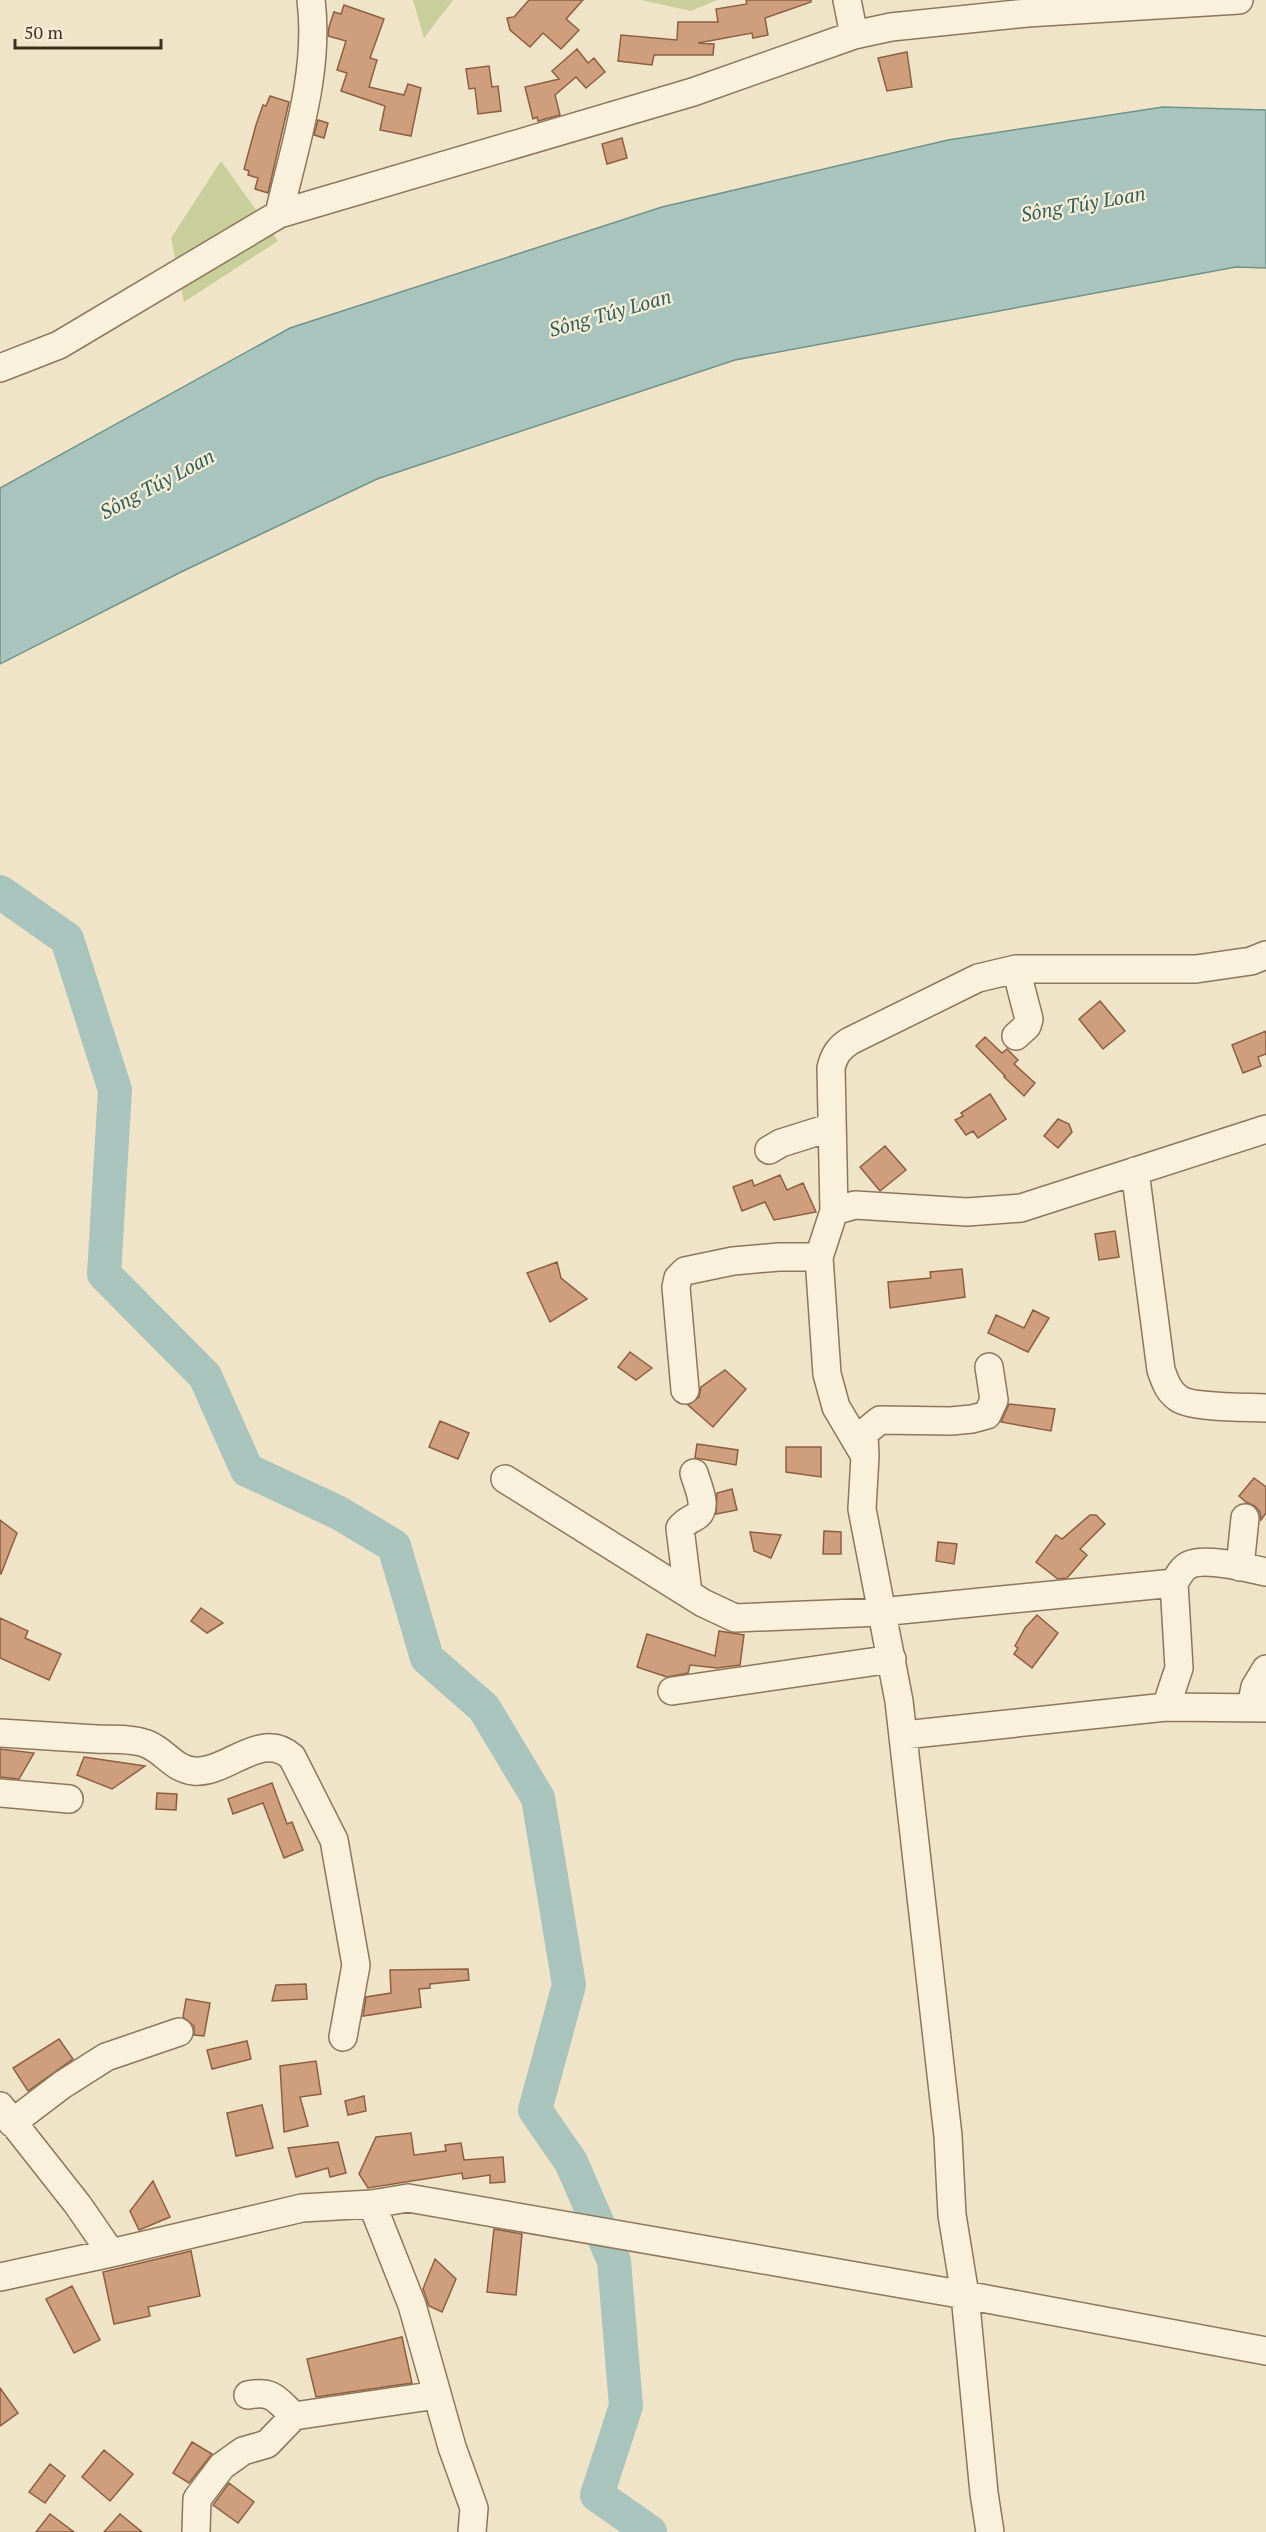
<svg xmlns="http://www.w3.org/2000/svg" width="1266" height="2532" font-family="'PT Serif',serif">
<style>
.green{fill:#c9cf9b}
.water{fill:#a9c4bc;stroke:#6f938a;stroke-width:1.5}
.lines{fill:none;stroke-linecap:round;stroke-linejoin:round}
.river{stroke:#a9c4bc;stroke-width:34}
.building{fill:#cf9f7d;stroke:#8d5f41;stroke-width:1.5}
.minor-casing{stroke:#8d765c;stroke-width:30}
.minor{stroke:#faf1dc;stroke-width:27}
.labels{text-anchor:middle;stroke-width:4.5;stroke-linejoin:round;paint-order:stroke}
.water-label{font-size:20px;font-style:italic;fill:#2f5d5a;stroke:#f7eed8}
</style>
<rect width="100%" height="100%" fill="#f0e4c8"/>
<!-- green -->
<path class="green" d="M413,0H453L424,38Z
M641,0H717L691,11Z
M221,161L278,241L184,302L171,238Z"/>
<!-- water -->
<path class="water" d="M1163,107L1266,110V268L1236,267L735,360L377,479L181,572L0,664V488L290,328L662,207L948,140Z"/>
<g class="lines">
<!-- river -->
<path class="river" d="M0,892L67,939L115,1090L104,1274L205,1376L247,1470L339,1513L394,1546L427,1658L484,1708L538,1798L569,1985L535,2110L571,2162L614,2261L626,2406L597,2495L650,2532"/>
</g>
<!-- building -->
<path class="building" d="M529,0H583L566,19L579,30L561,49L543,33L530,47L510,30L507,18L514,17Z
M746,0H811V2L765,18L768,35L753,38L752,33L698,43L714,44L713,55H654L652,65L618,61L621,35L677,40L678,22H718L716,9L747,4Z
M344,5L384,19L370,58L377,60L369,87L404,95L408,84L421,88L411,136L380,130L385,106L341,91L347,73L337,70L346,41L328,36L329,27L334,12L341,14Z
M577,49L588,63L594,58L605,72L586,88L576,77L555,95L560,115L538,121L537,117L533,119L525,87L559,79L552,71Z
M907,52L912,87L887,91L878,58Z
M489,66L492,87L498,86L501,111L478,114L475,88L469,89L466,69Z
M270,96L289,102L268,193L255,189L258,178L248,175L249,171L244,169L256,125L263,105L266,106Z
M318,120L328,123L324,138L314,135Z
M622,138L627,158L607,164L602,144Z
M1100,1001L1125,1031L1103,1049L1079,1019Z
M1266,1031V1054L1258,1057L1261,1066L1243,1073L1232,1045Z
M985,1037L1002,1053L1007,1049L1018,1060L1014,1064L1035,1083L1024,1096L1004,1077L1005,1076L976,1046Z
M990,1094L1006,1119L978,1138L973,1131L966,1135L955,1120L963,1116L961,1113Z
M1058,1119L1069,1124L1072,1132L1058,1148L1044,1136Z
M885,1146L906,1170L880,1191L860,1167Z
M780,1175L787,1190L803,1183L816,1212L774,1220L765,1202L742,1211L733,1187L752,1180L754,1186Z
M1115,1231L1119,1257L1099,1260L1095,1234Z
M557,1262L561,1278L587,1299L550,1322L527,1273Z
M962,1269L965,1297L890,1308L888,1282L931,1278L930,1272Z
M1033,1310L1049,1318L1028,1352L988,1333L996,1315L1024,1328Z
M630,1352L652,1368L636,1380L618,1367Z
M725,1370L746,1389L713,1427L688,1405L699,1397L701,1387Z
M1009,1404L1055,1409L1051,1431L1001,1422Z
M440,1421L469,1433L458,1459L429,1447Z
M697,1444L738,1450L736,1465L695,1458Z
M786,1447H821V1477L786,1472Z
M1254,1478L1266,1487V1513L1261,1520L1260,1512L1255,1506L1246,1502L1239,1496Z
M732,1489L737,1510L716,1514L717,1493Z
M1090,1515H1096L1105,1524L1080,1549L1087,1555L1067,1578L1058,1579L1036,1562L1056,1535L1062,1539Z
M0,1520L17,1533L1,1574L0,1573Z
M824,1531L841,1532V1554H823Z
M750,1532L781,1535L771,1558L754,1551Z
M938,1542L957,1544L954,1564L936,1561Z
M201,1608L223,1623L207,1633L191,1621Z
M1037,1615L1058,1633L1032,1668L1014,1654L1018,1648L1015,1646L1025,1628Z
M0,1618L28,1631L25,1638L61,1654L49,1680L0,1658Z
M719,1631L744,1635L740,1665L717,1668L690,1665L688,1673L667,1677L637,1667L647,1634L715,1656Z
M0,1749L34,1753L19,1779L0,1777Z
M84,1757L145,1766L112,1789L77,1775Z
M272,1783L287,1824L292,1822L303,1850L284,1858L263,1803L233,1814L228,1799Z
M157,1793L177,1794L176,1810L156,1809Z
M468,1969L469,1980L430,1984V1988L419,1989L421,2007L363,2016L366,1997L391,1993L390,1970Z
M306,1984L307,1999L272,2001L276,1985Z
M186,1999L210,2003L204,2036L194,2035V2026L183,2017Z
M59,2039L73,2059L28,2091L13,2068Z
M247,2041L251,2059L212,2069L207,2050Z
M316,2061L321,2094L300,2097L308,2126L284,2132L280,2066Z
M364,2096L366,2111L348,2115L345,2101Z
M262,2105L273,2148L236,2156L227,2113Z
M411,2133L414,2155L446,2151L445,2145L461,2143L464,2160L503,2157L505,2182L490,2183V2175L463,2179L462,2173L368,2188L359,2174L376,2137Z
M338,2142L346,2173L330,2177L328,2168L296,2177L288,2148Z
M153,2181L170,2217L139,2230L130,2211Z
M494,2229L522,2234L516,2295L487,2292Z
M191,2251L200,2296L148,2307L150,2316L114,2324L103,2272Z
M435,2259L456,2279L442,2312L429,2306L423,2289Z
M72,2286L100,2340L74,2353L46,2299Z
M402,2337L412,2383L316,2397L307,2359Z
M0,2388L18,2413L0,2426Z
M192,2442L212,2454L189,2483L173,2473Z
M104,2450L133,2474L110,2501L82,2477Z
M50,2464L65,2476L45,2503L29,2492Z
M229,2483L254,2502L238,2523L213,2505Z
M50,2514L74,2532H36Z
M120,2514L142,2532H104Z"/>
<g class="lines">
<!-- minor casing -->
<g class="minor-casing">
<path id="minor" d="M847,0L854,35
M279,214C295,144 320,72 311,0
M0,368L59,345L279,214L693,92L854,35L891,27L1027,13L1239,0
M1016,1036L1027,1026L1029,1019L1016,969
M769,1150L781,1143L832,1127
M1135,1171L1161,1370C1165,1381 1168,1391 1178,1398C1190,1408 1248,1407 1266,1408
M834,1211L831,1068C834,1055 839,1048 850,1041L978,978L1016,969H1196L1251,961L1266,955
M989,1367L994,1400L987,1415L972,1419L951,1421L880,1420L864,1433L865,1456L862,1509L899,1701L948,2136L952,2215L965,2295L984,2493L990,2532
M685,1390L676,1287L678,1278L685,1271L733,1261L779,1257H819
M865,1456L836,1407L827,1374L819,1257L834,1211L855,1205L967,1212L1021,1208L1266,1129
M505,1479L703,1603L735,1618L880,1612L1174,1583
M1240,1567L1245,1518
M688,1593L680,1528C686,1521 688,1521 695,1517C710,1509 697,1485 694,1473
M672,1691L892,1659
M1166,1707L1179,1668L1174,1583C1178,1577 1182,1568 1189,1565C1205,1557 1248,1568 1266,1572
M1251,1707L1255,1687L1266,1669
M0,1733C32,1735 64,1737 96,1739C112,1740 132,1738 147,1744C165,1751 173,1769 194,1771C227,1774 261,1729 292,1757L334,1840L356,1965L343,2037
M904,1735L1166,1707L1266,1708
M0,1793L69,1799
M0,2106L78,2205L111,2253
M12,2123L62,2085L106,2057L179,2032
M372,2204L412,2305L452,2447L474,2508L472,2532
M0,2277L111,2253L302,2208L372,2204L408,2198L965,2295L1266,2351
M248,2395C273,2390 277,2400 294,2416
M196,2532L197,2499L222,2466L243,2451L267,2444L294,2416L437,2395"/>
</g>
<!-- minor -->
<use href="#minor" class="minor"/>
</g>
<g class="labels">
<!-- water labels -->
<g class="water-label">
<text transform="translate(1083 204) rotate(-10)" y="7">Sông Túy Loan</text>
<text transform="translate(610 313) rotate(-16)" y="7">Sông Túy Loan</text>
<text transform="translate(157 484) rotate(-28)" y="7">Sông Túy Loan</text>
</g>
</g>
<!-- scale -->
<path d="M15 39v9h146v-9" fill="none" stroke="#3d2e20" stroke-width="3"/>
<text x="24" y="39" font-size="18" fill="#3d2e20" stroke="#f7eed8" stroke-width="4.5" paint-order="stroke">50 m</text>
</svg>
